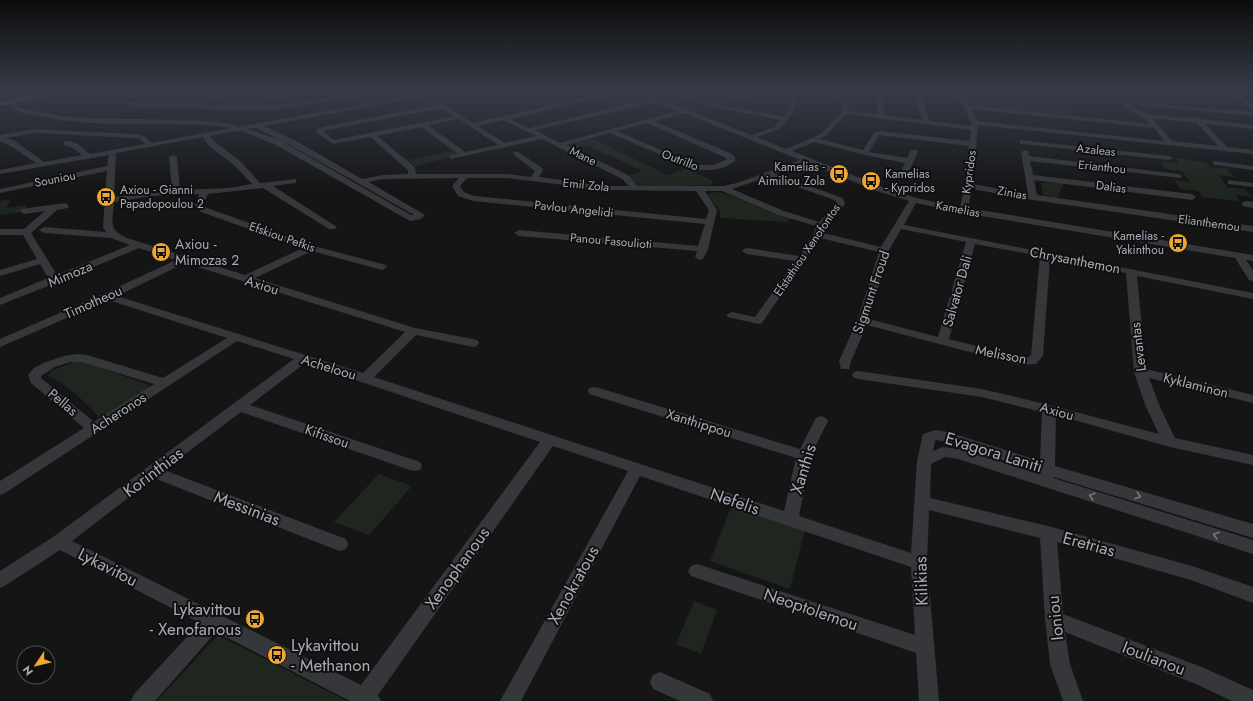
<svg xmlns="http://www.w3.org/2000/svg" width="1253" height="701" font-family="Jost,sans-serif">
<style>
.built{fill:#212123}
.green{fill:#1f261f}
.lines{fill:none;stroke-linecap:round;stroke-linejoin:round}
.stream{stroke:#2b343a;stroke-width:1.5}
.minor{fill:#36373b;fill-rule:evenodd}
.major{fill:#52545a;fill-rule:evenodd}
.oneway{stroke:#74777f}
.labels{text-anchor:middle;stroke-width:4;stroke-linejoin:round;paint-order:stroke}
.far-street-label{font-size:12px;fill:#a7acb6;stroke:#101011}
.far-poi-label{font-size:12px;fill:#a7acb6;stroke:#101011;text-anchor:end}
.poi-label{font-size:14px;fill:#a7acb6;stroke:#101011;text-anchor:start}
.street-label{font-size:14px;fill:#a7acb6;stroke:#101011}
.near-street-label{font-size:17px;fill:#a7acb6;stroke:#101011}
.near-poi-label{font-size:17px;fill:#a7acb6;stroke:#101011;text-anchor:end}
</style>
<rect width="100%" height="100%" fill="#151516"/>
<!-- built -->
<path class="built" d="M961,90H1059L1074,115L1070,116L969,105Z"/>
<!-- green -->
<path class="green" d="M376,90H448L395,99Z
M590,138L668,175L686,169L713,181L712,185L641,187L628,176L642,171L587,145L573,149L567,146L569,144Z
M453,151L456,153L447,158L416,166L408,160Z
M1176,158L1205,162L1210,167L1227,169L1234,177L1218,175L1227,187L1245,189L1252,197L1235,195L1240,201L1202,197L1198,191L1180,189L1174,180L1190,182L1189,180L1182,171L1165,169L1160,161L1178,163Z
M1041,182L1064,183L1057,198L1043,195Z
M718,192C743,198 765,212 790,219L786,222L720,218V211L708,196L710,193Z
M11,199L6,208L28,205L22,212L0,215V201Z
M79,360L149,385L150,388L105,416L99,417C84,401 68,385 48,376L51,371Z
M379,474L412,486L369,535L334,522Z
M731,507L805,530L790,589L710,561Z
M694,601L717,610L701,654L676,644Z
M218,635L347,701H157Z"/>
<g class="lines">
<!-- stream -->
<path class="stream" d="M163,94L218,96L250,90"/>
<!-- minor -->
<path class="minor" d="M154,90H167L125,100L136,103L273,106L372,90L376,92L373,94L273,110L136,107L117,101L121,98Z
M304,90H320L270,100L267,98Z
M443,90H458L264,126L300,143L362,179L383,175L408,174V170L370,137L333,144L316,132V130L322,127L437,105L433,102L436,100L473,123L616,90H629L510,119L529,128L650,99L629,90H638L751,135L775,127L780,120L705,105L669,90H678L709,102L783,117C790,110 794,100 791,90H797L799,97L792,114L779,129L757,137L786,149L821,134L842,112L843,105L834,90H840L849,105L848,111L878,114L874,90H880L885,115L923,120L914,93L910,90H918L930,121L971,126L972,123L955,90H961L969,105L1150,124C1142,114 1130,114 1125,105V101L1253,112V116L1131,104C1139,117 1180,117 1194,118L1197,117L1201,119L1253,125V129L1205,124L1227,147L1253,150V154L978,125L973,184L1028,194L1021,152L1025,150H1028L1029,156L1178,174L1182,176L1181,178L1030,161L1033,175L1192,194L1196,197L1192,200L1034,180L1037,195L1253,226V232L1033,200L972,189L968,208L1253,255V261L1246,260L1253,270V281L1249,280L1235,258L963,213L916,203L904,225L1253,293V299L1137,276L1146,369L1253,395V403L1149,378L1160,407L1175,438L1253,455V465L1170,447L1056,415L1055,466L1253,524V538L1054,477L1053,478L1253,540V554L958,459L945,457L931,464L930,498L1048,526L1192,566L1253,587V603L1191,580L1057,542L1063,614L1204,668L1253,690V701H1232L1198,685L1065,632L1070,664L1083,701H1063L1050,664L1045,619L1040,538L929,510L927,563L939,701H919L916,653L691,576L688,571L691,566L697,564L915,635L911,567L640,476L521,701H500L628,471L553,446L378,695L381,701H350L216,632L155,701H131L134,694L200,623L60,550L6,585L0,588V571L53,537L294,359L237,341L5,493L0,495V481L84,428L31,383L28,375L34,368L46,362L64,356L77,354L87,355L163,378L227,338L108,300L0,347V339L103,294L176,260L139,248L60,281L59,283L53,284L0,305V298L48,278L40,264L0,276V270L37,259L23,235H0V229H24L45,211L24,214L20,211L21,209L65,203L69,206L68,208L57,210L31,233L57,275L130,245L111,238L44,233L39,230L44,227L106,232L103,227L107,171L0,193V189L107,166L109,155L0,174V170L36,163L9,145L0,141V135L35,129L134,134L144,136L152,143L231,128C208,124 185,125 161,124C112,124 60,125 13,109L9,102L14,101L18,107L20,108C42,113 64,117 87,118C112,120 225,117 238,127ZM656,102L678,111L560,143L535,130ZM441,108L454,116L334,140L323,131ZM971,109L1154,128L1164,141L977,121ZM684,113L800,160L737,183L723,186H638L628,175L566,145L610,133L694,169C708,171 723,171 735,161V157L730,153L654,121ZM847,114L971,130L970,141L879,131L874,133L863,150L820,139L825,136ZM1152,118L1197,123L1218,146L1172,141ZM459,119L498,145L465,152L428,125ZM503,120L536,136L505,143L478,126ZM647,123L724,157L727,159L714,165H696L617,131ZM421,127L458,154L450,155V159L542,139L622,179L629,186H604L539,177L543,170L542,168L517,151L513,153L514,155L535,171L531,177L508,174H416L415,167L377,136ZM256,128L294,147L414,215H411L280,140L248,129ZM243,130L244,132L274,144L410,221L421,219L425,215L369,182L383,179L459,178L452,186L458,196L473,201L705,224L698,246L519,230L514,233L519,236L697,251L695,257L700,260L703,259L708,249L717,210L705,191H722L778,215L816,226L813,235L799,256L747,248L744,249L742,251L747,254L795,261L755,317L732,312L726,315L728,317L758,324L762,323L820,238L879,252L857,321L839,361L841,369H849L851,361L867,325L1019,365L1036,364L1043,356L1050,258L1126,273L1134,372L1146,407L1159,434L1049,405L982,389L858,371L854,372L852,375L854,378L858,379L982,397L1042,412L1040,461L948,432L935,430L923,434L917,461L911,553L799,516L811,455L828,421L826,418L821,416L816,418L800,449L599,388L594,387L589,388L588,391L589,394L796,458L784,511L374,377L416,335L473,347L477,346L479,343L477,340L473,339L415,328L255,278L312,251L382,270L387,267L386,265L314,246L207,208L203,205L208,194L263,188L329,229H335L337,227L273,186L296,183V179L260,183L240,161L215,142L210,136ZM35,133L134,138L140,139L145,144L90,154C82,147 75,140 64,141V145L73,148L82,155L44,162L15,141L6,138ZM879,135L969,146L965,186L960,207L916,198L883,187L792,151L814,142L865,155L905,163L898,178L899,180H905L918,152L917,150H911L907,158L869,152ZM203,137L209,146L234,165L252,184L229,188L180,190L177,157L173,155L169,157L172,191L114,197L116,153ZM807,163L877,191L909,201L881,247L823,233L825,226L845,204L843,198L775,174ZM768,177L829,198L836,201L837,204L819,222L784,211L732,189ZM467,178H508L604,190L696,191L709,210L706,219L474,196L464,192L460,186ZM199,194L195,205L201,212L303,248L245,275L127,238C107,229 113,222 114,202L153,196ZM901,229L966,242L938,337L869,319L889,250ZM975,244L1040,256L1031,355L1029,357H1019L949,339ZM185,263L405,332L363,373L117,296ZM70,362H82L154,384L94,422L41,378V376L55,367ZM305,363L540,442L361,685L72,541L154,478L334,549L340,551L346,549L348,544L346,539L164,470L241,412L410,470L415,471L420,470L422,466L420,462L250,405ZM936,440L947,442L1040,472V474L959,449L943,447L933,451L935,441Z
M463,90H503L476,95Z
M717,90H727L754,98C747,103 725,95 717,90Z
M1229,90H1236L1253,106V111Z
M1020,140L1169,156L1173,158L1169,160L1023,144H1020Z
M1213,161L1253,166V170L1216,165H1213Z
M1228,180L1253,183V187L1228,184Z
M1246,201L1253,202V208L1243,206L1242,204L1243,202Z
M660,672L710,694L713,701H680L653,689L650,682L653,675Z"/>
<!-- major -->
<path class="major" d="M58,90H75L0,106V102Z"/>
</g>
<!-- one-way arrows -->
<defs><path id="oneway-chevron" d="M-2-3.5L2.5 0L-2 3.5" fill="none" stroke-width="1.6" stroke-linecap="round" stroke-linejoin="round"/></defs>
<g class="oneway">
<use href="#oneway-chevron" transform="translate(1092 496) rotate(-163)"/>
<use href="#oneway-chevron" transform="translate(1138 496) rotate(17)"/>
<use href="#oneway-chevron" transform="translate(1216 535) rotate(-163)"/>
</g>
<!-- sky -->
<linearGradient id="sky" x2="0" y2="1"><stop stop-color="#0c0c0c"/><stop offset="0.48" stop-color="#353b47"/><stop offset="1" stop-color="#353b47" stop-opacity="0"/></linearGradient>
<rect width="1253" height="189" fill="url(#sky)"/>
<!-- icons -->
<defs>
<g id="bus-disc" transform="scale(1)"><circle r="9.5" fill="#efa734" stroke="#101011"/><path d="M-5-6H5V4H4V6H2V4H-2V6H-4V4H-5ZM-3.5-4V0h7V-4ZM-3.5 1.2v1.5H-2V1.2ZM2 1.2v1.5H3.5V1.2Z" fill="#111"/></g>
</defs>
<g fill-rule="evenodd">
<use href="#bus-disc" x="839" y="174"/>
<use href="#bus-disc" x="871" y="181"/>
<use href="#bus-disc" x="106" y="197"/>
<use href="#bus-disc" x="1178" y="243"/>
<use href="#bus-disc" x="161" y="252"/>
<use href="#bus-disc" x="255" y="619"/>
<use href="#bus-disc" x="277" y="655"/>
</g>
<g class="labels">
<!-- far-street labels -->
<g class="far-street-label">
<text transform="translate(1096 150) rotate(6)" y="4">Azaleas</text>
<text transform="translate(583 156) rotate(26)" y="4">Mane</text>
<text transform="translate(680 160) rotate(21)" y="4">Outrillo</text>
<text transform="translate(1102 167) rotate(6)" y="4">Erianthou</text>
<text transform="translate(969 172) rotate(-82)" y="4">Kypridos</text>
<text transform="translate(55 179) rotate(-11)" y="4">Souniou</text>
<text transform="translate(586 185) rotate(6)" y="4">Emil Zola</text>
<text transform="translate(1111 187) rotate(7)" y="4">Dalias</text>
<text transform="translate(1012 193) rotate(10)" y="4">Zinias</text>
<text transform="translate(574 209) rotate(6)" y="4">Pavlou Angelidi</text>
<text transform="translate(958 209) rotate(11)" y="4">Kamelias</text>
<text transform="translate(1209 223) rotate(8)" y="4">Elianthemou</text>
<text transform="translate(282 237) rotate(19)" y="4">Efskiou Pefkis</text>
<text transform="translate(611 241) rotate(5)" y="4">Panou Fasoulioti</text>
<text transform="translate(807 250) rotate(-56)" y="4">Efstathiou Xenofontos</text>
</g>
<!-- far-poi labels -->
<g class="far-poi-label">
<text x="825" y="171">Kamelias -<tspan x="825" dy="14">Aimiliou Zola</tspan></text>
<text x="885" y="178" text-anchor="start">Kamelias<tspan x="885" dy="14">- Kypridos</tspan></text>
<text x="120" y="194" text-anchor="start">Axiou - Gianni<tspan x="120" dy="14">Papadopoulou 2</tspan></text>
<text x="1164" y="240">Kamelias -<tspan x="1164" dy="14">Yakinthou</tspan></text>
</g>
<!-- poi labels -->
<g class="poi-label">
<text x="175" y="249">Axiou -<tspan x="175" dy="16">Mimozas 2</tspan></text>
</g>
<!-- street labels -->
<g class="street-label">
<text transform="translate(1075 260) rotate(11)" y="5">Chrysanthemon</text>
<text transform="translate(70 274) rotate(-23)" y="5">Mimoza</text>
<text transform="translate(262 285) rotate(17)" y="5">Axiou</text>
<text transform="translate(957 291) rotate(-74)" y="5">Salvator Dali</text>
<text transform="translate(871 292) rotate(-71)" y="5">Sigmunt Froud</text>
<text transform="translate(93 302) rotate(-24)" y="5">Timotheou</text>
<text transform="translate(1138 347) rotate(-97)" y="5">Levantas</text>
<text transform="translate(1001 354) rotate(11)" y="5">Melisson</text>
<text transform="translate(329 367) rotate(17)" y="5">Acheloou</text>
<text transform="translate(1196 385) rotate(14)" y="5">Kyklaminon</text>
<text transform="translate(63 402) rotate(40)" y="5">Pellas</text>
<text transform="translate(1057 411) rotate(15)" y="5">Axiou</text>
<text transform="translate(118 413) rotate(-33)" y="5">Acheronos</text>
<text transform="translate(699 423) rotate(17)" y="5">Xanthippou</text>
<text transform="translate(327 436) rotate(19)" y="5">Kifissou</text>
</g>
<!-- near-street labels -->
<g class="near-street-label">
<text transform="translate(994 452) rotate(17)" y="6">Evagora Laniti</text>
<text transform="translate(803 469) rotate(-73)" y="6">Xanthis</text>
<text transform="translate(153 472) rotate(-37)" y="6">Korinthias</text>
<text transform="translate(735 501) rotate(19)" y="6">Nefelis</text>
<text transform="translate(247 508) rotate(21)" y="6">Messinias</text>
<text transform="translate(1089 544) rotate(15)" y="6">Eretrias</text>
<text transform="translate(108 567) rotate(27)" y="6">Lykavitou</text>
<text transform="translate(457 568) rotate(-54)" y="6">Xenophanous</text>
<text transform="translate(921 581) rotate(-92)" y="6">Kilikias</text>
<text transform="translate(573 585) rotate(-61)" y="6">Xenokratous</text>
<text transform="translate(811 609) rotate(19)" y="6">Neoptolemou</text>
<text transform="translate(1055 618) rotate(-96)" y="6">Ioniou</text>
<text transform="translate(1154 658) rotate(21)" y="6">Ioulianou</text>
</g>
<!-- near-poi labels -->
<g class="near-poi-label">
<text x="241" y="615">Lykavittou<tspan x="241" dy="20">- Xenofanous</tspan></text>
<text x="291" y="651" text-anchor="start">Lykavittou<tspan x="291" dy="20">- Methanon</tspan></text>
</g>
</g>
<!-- north arrow -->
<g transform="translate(36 665) rotate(235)"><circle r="19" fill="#101011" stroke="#4c4e53"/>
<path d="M0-3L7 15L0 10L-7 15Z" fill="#efa734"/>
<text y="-6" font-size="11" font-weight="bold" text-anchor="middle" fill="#a7acb6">N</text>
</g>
</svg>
